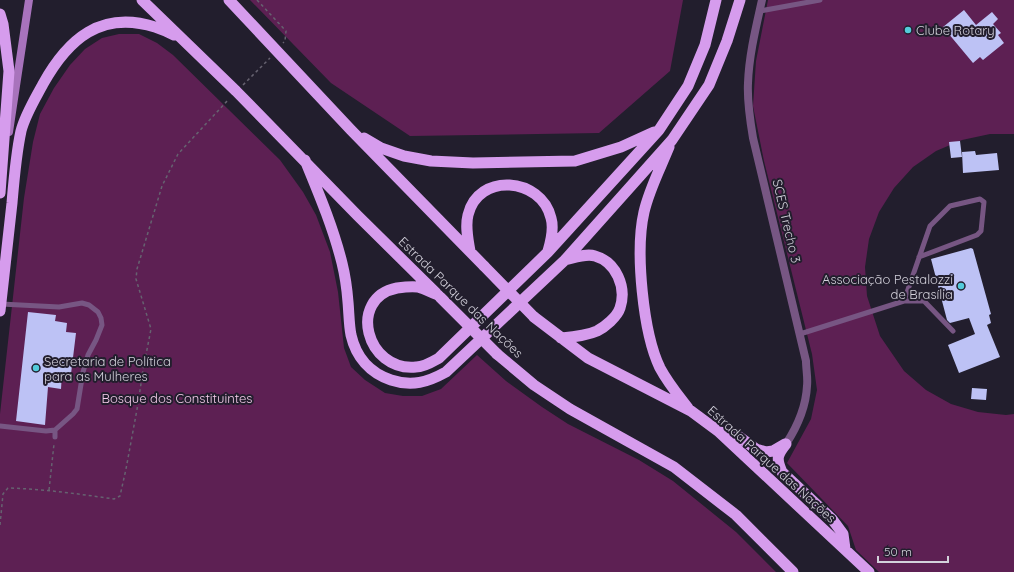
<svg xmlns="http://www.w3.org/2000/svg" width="1014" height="572" font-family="Quicksand,sans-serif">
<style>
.green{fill:#5d2053}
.building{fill:#bdc2f5}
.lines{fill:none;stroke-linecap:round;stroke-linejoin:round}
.path{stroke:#666270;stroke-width:1.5;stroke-dasharray:3 3;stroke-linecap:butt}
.service{stroke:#775683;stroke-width:5}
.minor{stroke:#775683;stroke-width:8}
.secondary{stroke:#a873bc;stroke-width:8}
.trunk{stroke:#d69ced;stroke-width:11}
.trunk-bridge{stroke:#d69ced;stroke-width:11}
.poi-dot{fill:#53cbdb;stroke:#221e2d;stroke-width:1.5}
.labels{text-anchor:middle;stroke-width:4;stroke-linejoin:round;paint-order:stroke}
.poi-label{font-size:13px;fill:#d3d1db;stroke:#221e2d;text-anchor:start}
.street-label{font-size:13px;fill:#d3d1db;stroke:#221e2d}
.park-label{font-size:13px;fill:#f5cdeb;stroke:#221e2d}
</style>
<rect width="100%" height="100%" fill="#221e2d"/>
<!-- green -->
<path class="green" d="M250,0H683L670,71L599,133L410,136L331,83Z
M768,0H1014V134H990L962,140L936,151L913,167L894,188L879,212L869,239L865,267L867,296L880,336L904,371L926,390L951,404L978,412L1006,415L1014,414V572H879L856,550L848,526L787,463L811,419L817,390L812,354L764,161L753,106L756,61Z
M119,34H139L157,43L173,55L280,160L303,192L316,215L330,252L338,292L344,348L351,367L365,380L385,393L403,396H422L441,389L477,355L506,381L542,407L568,424L639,460L673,481L736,532L776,572H0V414L24,198L33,142L40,114L54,88L70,65L85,49L102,38Z"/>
<!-- building -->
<path class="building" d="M964,10L976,25L992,12L998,19L993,24L1001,33L998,35L1004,43L983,60L980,57L973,63L943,27Z
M960,141L962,157L951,158L949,142Z
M975,151L976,155L997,153L999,170L963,173L962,152Z
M971,248L973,249L991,314L989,315L991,323L987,325L1000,357L959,373L948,345L975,334L969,318L950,323L947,320L931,259Z
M28,312L56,315L55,321L67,323L66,332L76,333L71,374L62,373L61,389L48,387L45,425L16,421Z
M972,388L987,389L986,400L971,399Z"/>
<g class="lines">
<!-- path -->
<path class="path" d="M257,0L286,31L285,41L283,43
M243,85L270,58
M49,490L54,444
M0,525L3,494L8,488C44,489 79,494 114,499L120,496L126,469L138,404L143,370L151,329L136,279L137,269L162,186L178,154L229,99"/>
<!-- service -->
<path class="service" d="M760,11L820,0
M904,301L930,226L950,206L980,199L984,202L981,231L977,235L919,257
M1,304L59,307L82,303L89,305L98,312L101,318L102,325L96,340L88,355L83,372L77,409L73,414L55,430
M800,334L904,301H924L953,331
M0,426L46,431L55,430V437"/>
<!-- minor -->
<path class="minor" d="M762,0C756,27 749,55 748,83C747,101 750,120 753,138L806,361C806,369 808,378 807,386C806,407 797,427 786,444"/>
<!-- secondary -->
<path class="secondary" d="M9,132L29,0"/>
<!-- trunk -->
<path class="trunk" d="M142,0L236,91L358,216L436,293
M229,0L351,130L484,266
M0,14L3,24L9,71L0,193
M364,138L381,148L404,156L431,161L473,163L575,161L621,147L654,132
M669,147C660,169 649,190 644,212C635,251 643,333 660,368C668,383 678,395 688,408
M305,160C319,194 333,227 342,263C345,275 347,289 348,302C349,313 349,325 351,335C356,357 370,373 391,380C412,387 428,382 446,372L565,260L672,140L709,85L727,41L740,0
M470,251C468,239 465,227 468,215C478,172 541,177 551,218C554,228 551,241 548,251
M438,295C432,293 425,289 418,287C411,286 404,287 397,288C347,298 366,372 416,367C424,367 432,362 439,358L548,252L659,130L688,86L705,45L716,0
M0,311C4,275 8,239 12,203C14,179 16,154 21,131C25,115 35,99 43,84C68,39 101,10 155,27C161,29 168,32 174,35
M534,317L588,358L691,411L718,431L869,572
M561,338C573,337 586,336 597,331C605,327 617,317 620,308C627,287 616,262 595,256C586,253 574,258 565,260
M497,354L534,385L570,409L674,467L736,515L793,572
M719,432L738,436L756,449L766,452L773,451L785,444
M786,444C777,455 776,459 782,472L832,519L843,534L845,549"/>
<!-- trunk-bridge -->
<path class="trunk-bridge" d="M484,266L534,317
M440,297L497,354"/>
</g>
<!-- markers -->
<g class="poi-dot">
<circle cx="908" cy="30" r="4"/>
<circle cx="961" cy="286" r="4"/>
<circle cx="36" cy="368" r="4"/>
</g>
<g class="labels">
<!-- poi labels -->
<g class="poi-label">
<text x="916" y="35">Clube Rotary</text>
<text x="953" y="284" text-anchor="end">Associação Pestalozzi<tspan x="953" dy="15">de Brasília</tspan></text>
<text x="44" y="366">Secretaria de Política<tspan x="44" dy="15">para as Mulheres</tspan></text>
</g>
<!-- street labels -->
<g class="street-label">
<text transform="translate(787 221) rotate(77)" y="5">SCES Trecho 3</text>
<text transform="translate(461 297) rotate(44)" y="5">Estrada Parque das Nações</text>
<text transform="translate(772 464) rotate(42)" y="5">Estrada Parque das Nações</text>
</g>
<!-- park labels -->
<g class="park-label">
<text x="177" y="403">Bosque dos Constituintes</text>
</g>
</g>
<!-- scale -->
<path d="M878 556v6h70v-6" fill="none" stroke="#d3d1db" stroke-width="2"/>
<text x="884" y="556" font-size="12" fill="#d3d1db" stroke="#221e2d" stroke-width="3" paint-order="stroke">50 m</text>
</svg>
